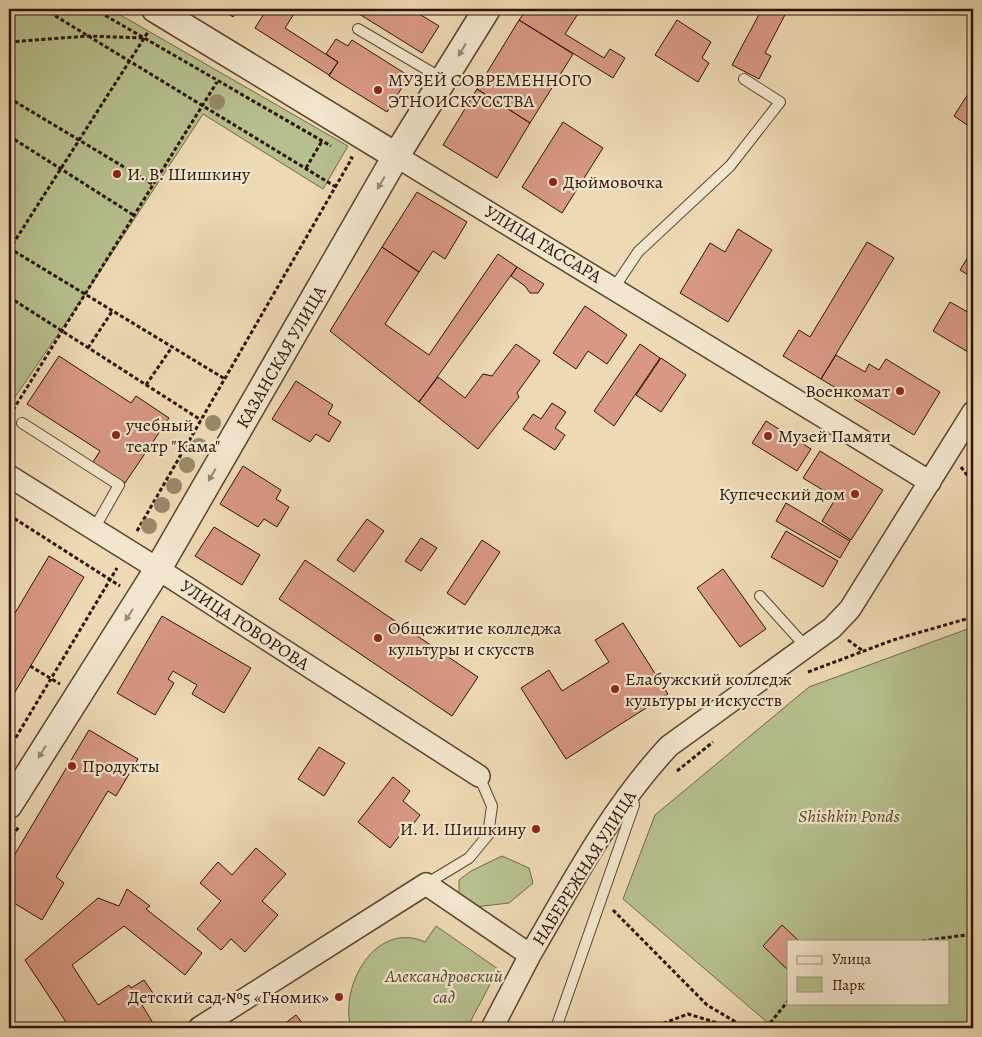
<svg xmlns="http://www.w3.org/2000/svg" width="982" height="1037" font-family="Alegreya,serif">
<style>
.green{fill:#b6c08e;stroke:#716a49;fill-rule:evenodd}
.building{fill:#d89884;stroke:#2c1304}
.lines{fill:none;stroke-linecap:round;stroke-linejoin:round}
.service-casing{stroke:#5c4430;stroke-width:12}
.minor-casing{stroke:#5c4430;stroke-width:24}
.tertiary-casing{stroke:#5c4430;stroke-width:29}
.path{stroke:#2c1304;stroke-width:3;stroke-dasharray:4 2.5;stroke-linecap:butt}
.service{stroke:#f3e6ce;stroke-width:10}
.minor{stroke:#f3e6ce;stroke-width:21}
.tertiary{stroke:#f3e6ce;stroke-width:26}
.tree{fill:#998969}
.oneway{fill:#998773}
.poi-dot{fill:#8f2418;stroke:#f3e6ce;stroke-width:2}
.labels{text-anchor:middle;stroke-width:4.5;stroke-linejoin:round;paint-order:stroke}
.poi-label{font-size:18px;fill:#2c1304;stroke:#f3e6ce;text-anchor:start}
.street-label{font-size:18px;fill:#2c1304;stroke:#f3e6ce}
.park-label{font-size:18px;font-style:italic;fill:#55472d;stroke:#f3e6ce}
</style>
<rect width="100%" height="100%" fill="#edd9b3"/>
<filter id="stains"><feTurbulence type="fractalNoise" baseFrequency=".004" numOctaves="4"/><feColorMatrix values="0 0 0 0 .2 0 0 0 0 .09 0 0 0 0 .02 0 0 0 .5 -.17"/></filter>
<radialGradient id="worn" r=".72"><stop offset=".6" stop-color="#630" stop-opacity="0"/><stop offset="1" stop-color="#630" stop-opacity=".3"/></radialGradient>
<!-- green -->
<path class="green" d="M9,9H110L348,146L323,189L203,114L86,293L9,406Z
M973,627V1028H774L623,899L655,815L809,687ZM788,941H948V1003H788Z
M502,856L529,868L533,883L509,903L475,907L459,895V880L471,871Z
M436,926L498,969L467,1028H351C339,985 376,920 425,942Z"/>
<!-- building -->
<path class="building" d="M221,9H238L233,17Z
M267,9H297L285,28L338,62L329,75L255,28Z
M351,9H411L439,26L422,53Z
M527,9H581L565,34L604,58L610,49L625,58L613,78L519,20Z
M762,9H788L765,53L771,56L759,79L732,65Z
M519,20L573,54L530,123L477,89Z
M677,20L711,42L702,58L709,63L698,82L655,55Z
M336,39L348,46L352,40L409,76L387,112L329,76L338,62L326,54Z
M973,86V129L954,116Z
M477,89L530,123L497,178L443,145Z
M563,122L603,148L562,213L522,187Z
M417,192L467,222L445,259L433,251L419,272L382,247Z
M738,229L772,250L728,322L680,293L710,243L725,252Z
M867,242L894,258L821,379L783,356L799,330L810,337Z
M382,247L419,272L385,324L429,355L498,254L517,267L419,402L330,331Z
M973,249V278L960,270Z
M517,267L544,284L538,293H530L525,286L511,276Z
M950,302L973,315V343L968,352L933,331Z
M585,306L627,335L607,364L588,351L576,369L553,353Z
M516,344L540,361L517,393L519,397L478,449L419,402L438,377L465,398L483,374L492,376Z
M640,344L660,358L614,426L594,411Z
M836,355L865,372L869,364L879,370L886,359L940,392L914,435L821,379Z
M59,356L131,403L136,396L169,418L125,483L93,462L100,451L27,404Z
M661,358L686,375L661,412L636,395Z
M296,381L333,405L328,414L341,422L329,442L316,434L310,442L272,419Z
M552,403L566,412L555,428L565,435L555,450L523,429L533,414L541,419Z
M766,421L811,449L797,471L752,443Z
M820,451L883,490L851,540L822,521L836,498L803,478Z
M243,466L281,490L276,499L289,507L277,527L264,519L258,527L220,504Z
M786,503L850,541L840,558L776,521Z
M367,519L384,531L354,572L337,560Z
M214,527L260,555L242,585L195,556Z
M786,531L838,561L823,587L771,557Z
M421,538L437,548L421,571L405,561Z
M482,540L500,552L465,605L447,593Z
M49,556L84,577L9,702V623Z
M305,560L478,677L452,716L279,599Z
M723,569L766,629L740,647L697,588Z
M162,616L251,668L224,713L192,694L197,685L173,671L168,679L174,683L155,715L117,693Z
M623,623L668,694L566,759L521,688L549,670L562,691L609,662L595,640Z
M89,730L138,759L116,796L108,791L56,877L64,883L42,920L9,900V864Z
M319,747L345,763L324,796L298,779Z
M393,777L410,791L403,801L420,815L411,827L408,825L390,848L358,822Z
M256,848L286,874L262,901L278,915L245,952L231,939L221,950L197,929L221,901L200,883L218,862L232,875Z
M127,889L150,906L146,909L202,953L185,975L124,926L72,965L98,1005L129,985L131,988L144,980L155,996L142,1005L153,1023L146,1028H70L25,960L98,898L119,906Z
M782,925L799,941H788V970L763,946Z
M296,1015L306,1028H279Z"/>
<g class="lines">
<!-- service casing -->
<g class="service-casing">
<path id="service" d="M358,29L443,79
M614,288L638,252L730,166L780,102L744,79
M22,423L119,485L94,529
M760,596L806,647
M426,884L469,858L488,835L492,806L479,776
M556,1028L634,805L632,795"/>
</g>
<!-- minor casing -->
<g class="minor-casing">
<path id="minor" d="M396,156L930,482
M9,476L158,569L479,776
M199,1028L426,884L530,955C572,883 611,808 669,746L832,628L850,609L973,412
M492,1028L530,955"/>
</g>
<!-- tertiary casing -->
<g class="tertiary-casing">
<path id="tertiary" d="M155,9L396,156
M9,805L158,569L396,156L487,9"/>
</g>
<!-- path -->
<path class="path" d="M44,9L336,187
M94,9L331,146
M511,15L514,9
M9,42L89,36L143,38
M9,98L154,185
M9,136L135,216
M306,168L322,141
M9,248L225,379
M9,250L148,32
M9,297L201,420
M88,348L113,310
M146,385L172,347
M13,410L217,82
M961,467L973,483
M9,515L120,586
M137,531L352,158L350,157
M848,640L863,651
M30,666L60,684
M808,672L893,640L973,617
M9,749L117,568
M677,771L713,742
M9,842L19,826
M613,910L707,1005L746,1028
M922,941L973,934
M651,1028L688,1014L734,1028
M766,1028L788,1001"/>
<!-- service -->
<use href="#service" class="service"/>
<!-- minor -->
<use href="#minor" class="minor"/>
<!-- tertiary -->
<use href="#tertiary" class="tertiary"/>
</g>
<!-- trees -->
<g class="tree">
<circle cx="217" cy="102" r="8"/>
<circle cx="213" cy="423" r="8"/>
<circle cx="199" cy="446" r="8"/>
<circle cx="187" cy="465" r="8"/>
<circle cx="174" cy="486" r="8"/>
<circle cx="162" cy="505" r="8"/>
<circle cx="149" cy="526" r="8"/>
</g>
<!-- one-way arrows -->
<defs><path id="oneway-solid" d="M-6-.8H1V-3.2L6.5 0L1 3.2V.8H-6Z" transform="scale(1.25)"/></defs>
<g class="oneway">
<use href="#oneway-solid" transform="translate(462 50) rotate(121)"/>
<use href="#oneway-solid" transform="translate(381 183) rotate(120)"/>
<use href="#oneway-solid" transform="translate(212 475) rotate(120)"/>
<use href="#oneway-solid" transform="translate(129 615) rotate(123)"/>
<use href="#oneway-solid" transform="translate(42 752) rotate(122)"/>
</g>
<!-- markers -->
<g class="poi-dot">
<circle cx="378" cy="90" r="5"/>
<circle cx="117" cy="174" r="5"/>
<circle cx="553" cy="182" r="5"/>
<circle cx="900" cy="391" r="5"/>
<circle cx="116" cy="435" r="5"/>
<circle cx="768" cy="436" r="5"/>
<circle cx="855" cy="494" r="5"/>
<circle cx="378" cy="638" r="5"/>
<circle cx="615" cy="689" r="5"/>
<circle cx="72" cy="766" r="5"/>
<circle cx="536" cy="829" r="5"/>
<circle cx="339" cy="997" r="5"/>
</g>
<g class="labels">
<!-- poi labels -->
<g class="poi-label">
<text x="388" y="86">МУЗЕЙ СОВРЕМЕННОГО<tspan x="388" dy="21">ЭТНОИСКУССТВА</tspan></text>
<text x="127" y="180">И. В. Шишкину</text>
<text x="563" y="188">Дюймовочка</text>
<text x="890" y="397" text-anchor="end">Военкомат</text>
<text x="126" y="431">учебный<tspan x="126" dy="21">театр "Кама"</tspan></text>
<text x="778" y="442">Музей Памяти</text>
<text x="845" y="500" text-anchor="end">Купеческий дом</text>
<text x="388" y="634">Общежитие колледжа<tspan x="388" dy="21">культуры и скусств</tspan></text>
<text x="625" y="685">Елабужский колледж<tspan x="625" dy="21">культуры и искусств</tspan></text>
<text x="82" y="772">Продукты</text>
<text x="526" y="835" text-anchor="end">И. И. Шишкину</text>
<text x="329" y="1003" text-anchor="end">Детский сад №5 «Гномик»</text>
</g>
<!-- street labels -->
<g class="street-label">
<text transform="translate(543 244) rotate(31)" y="6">УЛИЦА ГАССАРА</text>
<text transform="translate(281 357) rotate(-60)" y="6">КАЗАНСКАЯ УЛИЦА</text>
<text transform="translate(245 625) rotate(33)" y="6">УЛИЦА ГОВОРОВА</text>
<text transform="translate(584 868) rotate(-58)" y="6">НАБЕРЕЖНАЯ УЛИЦА</text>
</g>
<!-- park labels -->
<g class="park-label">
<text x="849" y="822">Shishkin Ponds</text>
<text x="444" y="982">Александровский<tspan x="444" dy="21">сад</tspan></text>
</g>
</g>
<!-- margin -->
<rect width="982" height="1037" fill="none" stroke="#edd9b3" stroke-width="30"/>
<rect x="10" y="10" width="962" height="1017" fill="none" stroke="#2c1304" stroke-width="2.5"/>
<rect x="15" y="15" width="952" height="1007" fill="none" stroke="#2c1304"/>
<!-- legend -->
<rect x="787" y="940" width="162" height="65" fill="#f3e6ce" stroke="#a3927d"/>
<rect x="797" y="956" width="25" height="8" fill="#f3e6ce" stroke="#a3927d"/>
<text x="832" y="964" font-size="15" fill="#2c1304">Улица</text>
<rect x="797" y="977" width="25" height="15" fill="#b6c08e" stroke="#a3927d"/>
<text x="832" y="990" font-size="15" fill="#2c1304">Парк</text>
<rect width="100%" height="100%" filter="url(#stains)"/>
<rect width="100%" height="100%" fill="url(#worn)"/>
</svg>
